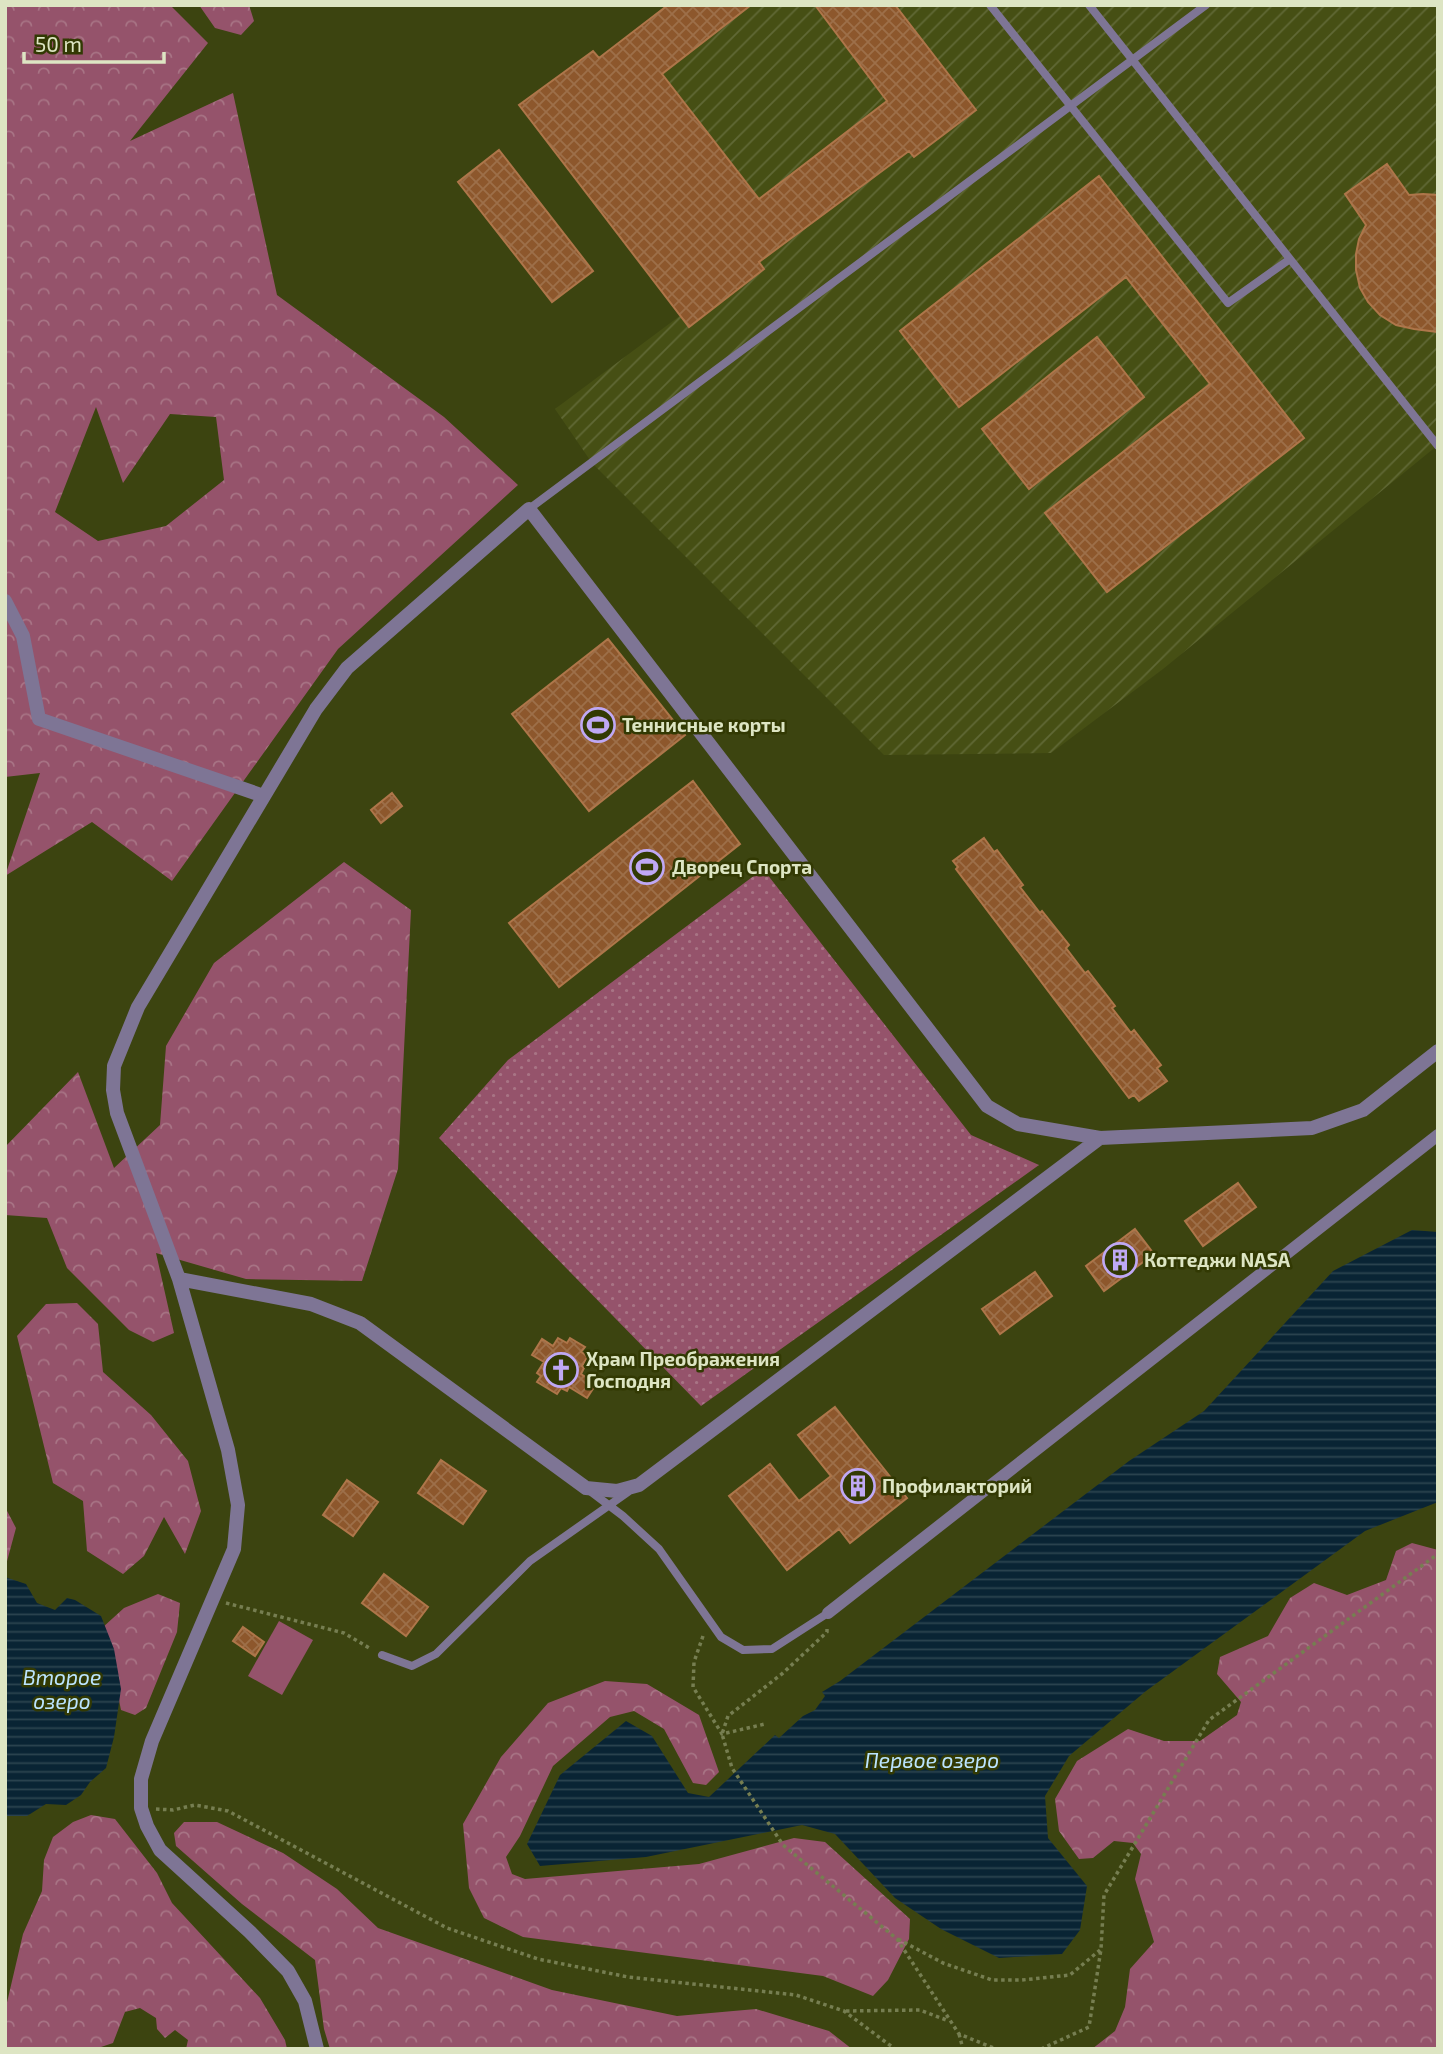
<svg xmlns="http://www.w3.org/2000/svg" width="1443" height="2054" font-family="'Exo 2',sans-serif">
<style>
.industrial{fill:url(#industrial-furrows)}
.grass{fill:url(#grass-dots)}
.forest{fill:url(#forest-crowns);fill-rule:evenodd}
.pitch{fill:#95536b}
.water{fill:url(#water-rules)}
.building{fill:url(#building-cross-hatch);stroke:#ae764a;stroke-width:2}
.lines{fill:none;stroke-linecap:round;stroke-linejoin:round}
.path{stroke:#767e51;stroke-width:3.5;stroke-dasharray:3.5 3.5;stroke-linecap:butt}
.service{stroke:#7e7595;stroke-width:8}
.pedestrian{stroke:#7e7595;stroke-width:12}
.minor{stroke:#7e7595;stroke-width:14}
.labels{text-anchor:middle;stroke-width:5;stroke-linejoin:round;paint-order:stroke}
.poi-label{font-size:19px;font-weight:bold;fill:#dde5c3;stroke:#323903;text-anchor:start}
.water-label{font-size:21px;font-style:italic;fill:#bbe4ff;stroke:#323903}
</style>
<defs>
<pattern id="industrial-furrows" width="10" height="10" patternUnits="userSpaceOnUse" patternTransform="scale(1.75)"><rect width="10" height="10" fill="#464f14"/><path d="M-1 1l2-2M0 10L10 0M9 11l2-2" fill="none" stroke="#606835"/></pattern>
<pattern id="grass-dots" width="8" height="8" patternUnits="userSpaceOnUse" patternTransform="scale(1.75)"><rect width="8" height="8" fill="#95536b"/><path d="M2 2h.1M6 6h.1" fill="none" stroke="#a87485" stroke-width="1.8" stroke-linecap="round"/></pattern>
<pattern id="forest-crowns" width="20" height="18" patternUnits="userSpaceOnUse" patternTransform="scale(1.75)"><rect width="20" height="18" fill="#95536b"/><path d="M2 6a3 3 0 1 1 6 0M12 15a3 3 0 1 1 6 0" fill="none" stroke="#a87485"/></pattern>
<pattern id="water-rules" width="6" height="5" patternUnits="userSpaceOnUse" patternTransform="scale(1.75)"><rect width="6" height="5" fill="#092434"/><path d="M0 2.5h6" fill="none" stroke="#2c4450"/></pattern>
<pattern id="building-cross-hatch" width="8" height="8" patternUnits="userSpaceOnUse" patternTransform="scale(1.75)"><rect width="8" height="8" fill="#8d572c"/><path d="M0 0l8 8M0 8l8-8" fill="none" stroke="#9d6f49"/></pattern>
</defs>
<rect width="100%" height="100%" fill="#3c4410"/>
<!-- industrial -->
<path class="industrial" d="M668,5H1438V445L1163,669L1051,753L884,755L592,463L555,409L681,315L519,105L593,51L599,57Z"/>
<!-- grass -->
<path class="grass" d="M763,869L971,1135L1039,1165L701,1406L439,1138L508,1060Z"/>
<!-- forest -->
<path class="forest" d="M5,5H170L208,43L130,141L233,93L277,295L444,417L518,485L338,649L172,881L92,822L5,876L40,773L5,777ZM96,407L123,483L170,414L216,417L224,480L166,526L98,541L55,512Z
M199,5H249L254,21L241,35L215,28Z
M344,862L411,910L398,1169L362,1281L246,1279L156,1253L174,1333L153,1342L129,1330L67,1268L47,1218L5,1215V1147L78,1072L114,1168L160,1125L166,1046L214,963Z
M77,1303L98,1324L103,1372L151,1415L188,1461L201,1511L185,1554L164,1517L144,1556L123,1574L87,1551L83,1501L53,1483L17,1336L46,1304Z
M5,1507L16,1528L6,1565H5Z
M1412,1543L1438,1550V2049H1092L1115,2031L1125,2007L1130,1969L1154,1942L1135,1879L1141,1854L1133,1843L1114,1841L1093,1858L1079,1859L1059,1831L1055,1799L1077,1761L1128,1729L1164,1741H1200L1237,1715L1241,1702L1217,1674L1220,1657L1268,1636L1290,1598L1314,1583L1347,1595L1386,1580L1396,1551Z
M158,1594L180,1603L177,1632L146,1708L135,1715L121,1710L111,1660L102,1628L124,1608Z
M605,1681L647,1684L699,1715L719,1772L706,1785L693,1783L664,1729L634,1711L610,1717L553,1766L520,1836L506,1857L512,1874L525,1879L699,1864L794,1838L825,1842L910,1919L909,1939L888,1980L873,1996L823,1976L523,1937L484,1918L469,1888L463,1824L501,1757L548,1703Z
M91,1815L115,1819L157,1873L172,1903L260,1998L285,2040L287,2049H186L188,2040L175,2030L165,2038L157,2029L156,2018L140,2008L125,2012L113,2043L95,2049H5V2011L23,1934L42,1891L44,1860L53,1837L73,1822Z
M184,1822H217L283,1853L337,1889L378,1928L552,1990L677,2016L756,2009L829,2031L852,2049H330L324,2029L315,1960L242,1904L176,1846L174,1833Z"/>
<!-- pitch -->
<path class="pitch" d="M279,1621L313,1640L282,1695L248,1676Z"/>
<!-- water -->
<path class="water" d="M1412,1230L1438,1232V1502L1365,1531L1146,1691L1069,1756L1045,1796L1048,1838L1087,1886L1080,1930L1062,1954L999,1958L941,1929L895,1898L835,1834L802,1825L646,1857L540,1866L527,1844L560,1775L626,1721L652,1736L688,1793L709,1797L775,1735L779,1738L803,1716L815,1710L825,1696L822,1692L840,1681L1129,1461L1204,1411L1333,1271Z
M5,1577L26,1584L37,1603L55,1610L67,1598L75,1600L101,1616L114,1649L121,1689L114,1737L106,1768L90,1782L81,1795L66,1805L46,1804L27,1816H5Z"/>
<!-- building -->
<path class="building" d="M668,5H751L662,74L759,199L887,101L815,5H895L976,110L914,157L909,151L759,262L764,269L689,327L519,105L593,51L599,58Z
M499,150L593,271L552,302L458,182Z
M1387,164L1409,195L1423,194L1438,195V332L1414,329L1396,325L1380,315L1368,302L1360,288L1356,270V254L1359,239L1366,225L1345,194Z
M1099,176L1304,438L1107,592L1045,513L1210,384L1126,277L959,407L900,331Z
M1097,337L1144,397L1029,489L982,429Z
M608,639L685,735L589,811L512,714Z
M693,781L740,844L559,987L509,923Z
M392,793L402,806L381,823L371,810Z
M984,838L994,852L997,850L1023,885L1020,887L1040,913L1042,911L1069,945L1066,948L1085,973L1088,971L1115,1006L1112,1008L1131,1033L1134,1030L1161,1065L1157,1068L1167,1081L1139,1101L1134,1095L1129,1098L956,869L958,867L953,861Z
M1238,1183L1256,1207L1203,1246L1185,1221Z
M1135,1229L1154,1254L1104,1291L1086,1266Z
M1035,1272L1052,1296L1000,1334L982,1309Z
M558,1338L567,1343L570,1338L585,1347L581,1352L588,1356L582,1366L584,1368L581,1374L596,1384L587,1398L569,1387L567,1391L561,1388L557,1394L537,1382L541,1376L537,1373L544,1362L532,1355L542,1339L553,1346Z
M835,1407L907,1498L850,1543L839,1529L787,1570L729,1496L770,1464L799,1501L831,1476L798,1435Z
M441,1460L486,1491L463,1524L418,1493Z
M347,1480L378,1502L353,1536L323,1515Z
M384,1574L428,1607L406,1636L362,1603Z
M243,1627L264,1642L255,1656L233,1641Z"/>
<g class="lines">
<!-- path -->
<path class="path" d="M226,1603L344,1633L371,1649
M827,1629V1632L783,1673L728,1716L722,1734L732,1768L783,1845L897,1939L959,2034L996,2049
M703,1636L694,1662L693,1687L722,1734L765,1724
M156,1809L173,1810L195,1805L228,1811L447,1928L538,1959L628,1977L796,1995L844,2011L895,2049
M898,1939L943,1963L992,1980H1022L1070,1975L1100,1950
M846,2011L920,2010L949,2021
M959,2034L963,2049
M1041,2049L1089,2027L1101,1949L1104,1895L1209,1720L1438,1554"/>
<!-- service -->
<path class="service" d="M990,5L1228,303L1290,259
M1089,5L1438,446
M529,509L1206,5
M590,1491L623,1516L659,1549L721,1637L743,1650L772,1649L828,1613
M382,1655L412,1666L436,1654L530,1561L628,1492"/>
<!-- pedestrian -->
<path class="pedestrian" d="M828,1613L1438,1135"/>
<!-- minor -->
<path class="minor" d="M5,601L23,636L39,719L264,796
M179,1279L311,1304L360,1323L586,1488L617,1491L639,1485L1100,1138
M317,2049L305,2001L288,1971L250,1932L160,1850L147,1826L141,1808V1779L152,1741L234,1549L238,1505L228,1450L179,1279L117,1113L113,1090L114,1066L138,1007L316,709L347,668L529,509L987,1106L1018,1124L1100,1138L1312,1128L1363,1110L1438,1051"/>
</g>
<!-- icons -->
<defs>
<g id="stadium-ring" transform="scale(1.75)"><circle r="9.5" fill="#323903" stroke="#bfa8f4" stroke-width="1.5"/><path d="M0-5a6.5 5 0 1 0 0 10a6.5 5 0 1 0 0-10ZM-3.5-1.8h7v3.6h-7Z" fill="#bfa8f4"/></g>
<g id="building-ring" transform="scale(1.75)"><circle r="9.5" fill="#323903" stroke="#bfa8f4" stroke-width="1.5"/><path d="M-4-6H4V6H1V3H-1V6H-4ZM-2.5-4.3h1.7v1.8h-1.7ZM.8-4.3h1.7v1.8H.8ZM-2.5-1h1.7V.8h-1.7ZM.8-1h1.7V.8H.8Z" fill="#bfa8f4"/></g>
<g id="church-ring" transform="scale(1.75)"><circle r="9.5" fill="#323903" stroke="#bfa8f4" stroke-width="1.5"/><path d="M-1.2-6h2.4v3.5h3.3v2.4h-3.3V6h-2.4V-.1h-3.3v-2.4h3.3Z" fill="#bfa8f4"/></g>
</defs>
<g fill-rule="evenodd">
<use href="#stadium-ring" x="598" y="725"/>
<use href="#stadium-ring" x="647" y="867"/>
<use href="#building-ring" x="1120" y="1260"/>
<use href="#church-ring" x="561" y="1370"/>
<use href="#building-ring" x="858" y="1486"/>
</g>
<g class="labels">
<!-- poi labels -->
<g class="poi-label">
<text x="622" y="732">Теннисные корты</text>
<text x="672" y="874">Дворец Спорта</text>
<text x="1144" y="1267">Коттеджи NASA</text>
<text x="586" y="1366">Храм Преображения<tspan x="586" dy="22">Господня</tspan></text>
<text x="882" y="1493">Профилакторий</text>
</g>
<!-- water labels -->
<g class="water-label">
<text x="62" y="1685">Второе<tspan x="62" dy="24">озеро</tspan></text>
<text x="932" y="1768">Первое озеро</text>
</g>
</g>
<!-- border -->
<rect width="1443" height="2054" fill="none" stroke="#dde5c3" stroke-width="14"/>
<!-- scale -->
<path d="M24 52v10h140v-10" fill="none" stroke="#dde5c3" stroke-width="3.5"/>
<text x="35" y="52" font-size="21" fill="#dde5c3" stroke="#323903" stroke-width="5" paint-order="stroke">50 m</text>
</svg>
